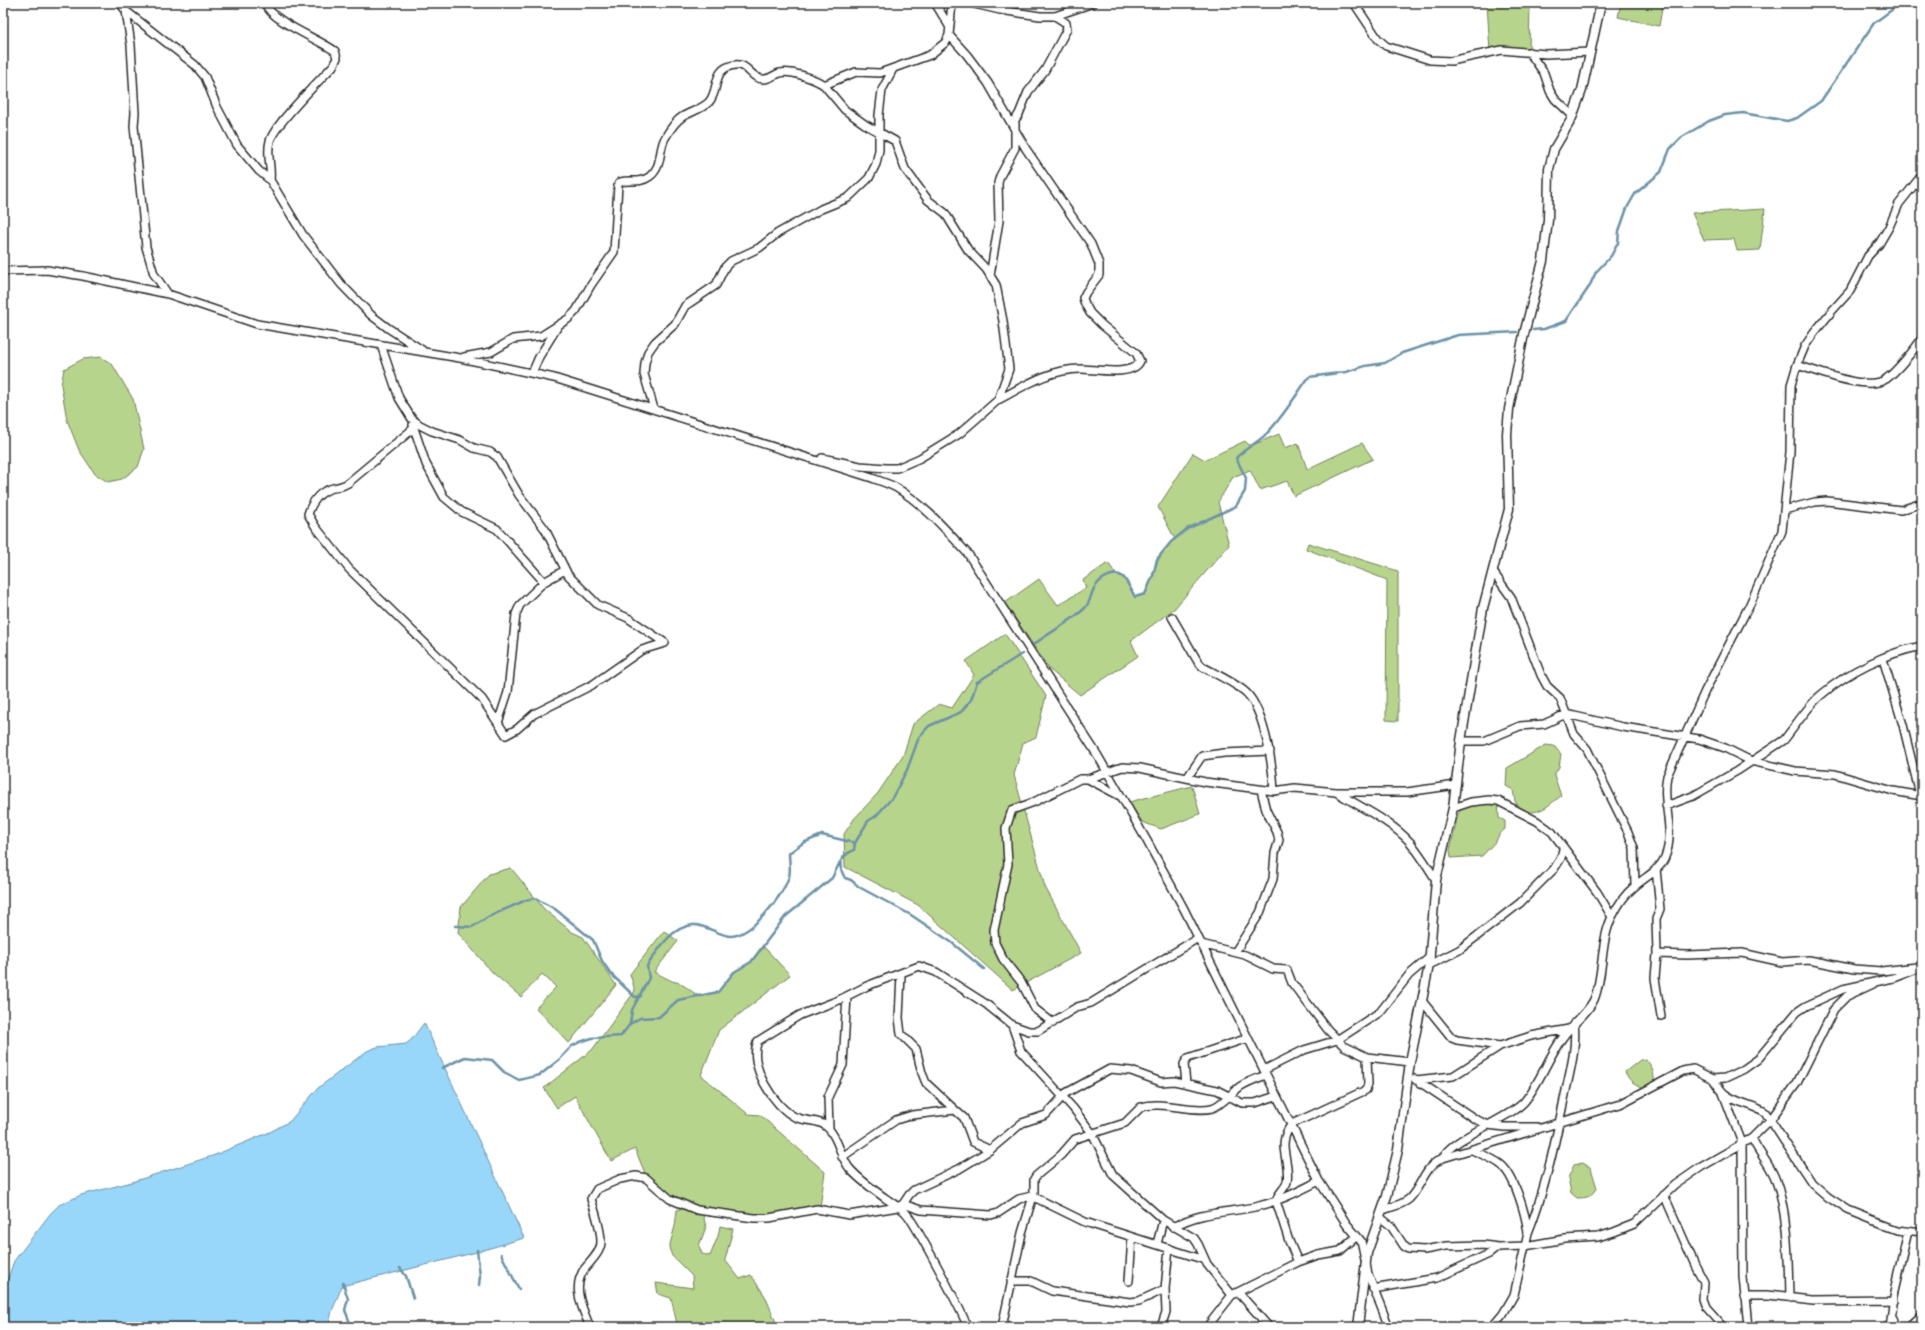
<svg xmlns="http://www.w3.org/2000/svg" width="1925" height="1330" font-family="Kalam,sans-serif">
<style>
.green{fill:#b7d48c;stroke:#71805c}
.water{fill:#98d7f9;stroke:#6c92a7}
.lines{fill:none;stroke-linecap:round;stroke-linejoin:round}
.stream{stroke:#6c92a7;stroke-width:2.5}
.minor-casing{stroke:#2b2b2b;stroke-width:10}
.tertiary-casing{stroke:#2b2b2b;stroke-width:11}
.minor{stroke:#fff;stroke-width:7}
.tertiary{stroke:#fff;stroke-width:8}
</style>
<rect width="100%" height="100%" fill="#fff"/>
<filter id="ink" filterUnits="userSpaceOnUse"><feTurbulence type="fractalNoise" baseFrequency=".025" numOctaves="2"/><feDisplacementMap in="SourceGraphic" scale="8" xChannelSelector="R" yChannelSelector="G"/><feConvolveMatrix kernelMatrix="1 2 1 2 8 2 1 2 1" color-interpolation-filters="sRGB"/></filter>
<g filter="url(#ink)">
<!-- green -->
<path class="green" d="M1487,3H1530L1529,52H1490Z
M1621,3H1663L1659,26L1618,17Z
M1765,209L1760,250L1737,251L1734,239L1704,240L1692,213Z
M101,357L112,364L133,399L144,449L138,467L122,479L108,482L95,474L79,450L67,420L61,385L64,369L83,359Z
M1279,434L1285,448L1298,443L1307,469L1362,443L1373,459L1294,496L1287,481L1260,490L1250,470L1233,477L1218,502L1229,545L1174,609L1131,641L1138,656L1080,695L1050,670L1005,603L1039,579L1058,605L1086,588L1083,580L1108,563L1116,574L1123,577L1135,597L1145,594C1154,574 1157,553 1175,539L1158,507L1193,453L1205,460L1245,441L1250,446Z
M1308,543L1398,571V721L1386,720L1387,580L1306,549Z
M1005,634L1046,696L1036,737L1023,743L1014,775L1045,887L1081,953L1013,990L918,905L845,867L844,834L854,819L878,793L903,756L913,724L939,704L952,708L974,675L966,661Z
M1546,745L1554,746L1561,754L1559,767L1554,775L1561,796C1546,807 1540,815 1520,811L1515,801L1513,790L1506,786L1507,768Z
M1192,786L1200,814L1161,829L1142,822L1129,802Z
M1498,801L1499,818L1505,821V829L1500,833L1496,841L1482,856L1451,858L1450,850L1458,814L1462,809L1475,803Z
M511,868L544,909L572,932L583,937L616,985L569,1043L536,1008L556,987L542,974L521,997L493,973L458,933L461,907L489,874Z
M664,931L678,941L654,972L672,981L680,983L700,997L718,992L734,972L751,962L764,947L790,975L719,1030L701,1075L748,1114L760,1115L825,1172L820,1207L776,1214L749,1216L731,1211L702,1210L706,1227L699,1246L702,1254L710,1256L718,1236L720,1226L733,1229L725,1260L740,1279L751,1275L765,1296L778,1327H688L677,1324L671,1298L658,1294L656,1283L693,1288L692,1276L672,1256L669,1248L675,1226L677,1210L689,1205L678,1201L647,1178L635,1149L611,1161L575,1096L557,1108L544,1088L592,1050L635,991L630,974Z
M1645,1059C1653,1065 1655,1077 1654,1086L1647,1090C1635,1082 1632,1086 1625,1072L1640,1060Z
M1583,1163L1591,1168L1597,1188C1593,1197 1586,1198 1577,1198L1571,1193L1568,1178L1574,1165Z"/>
<!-- water -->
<path class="water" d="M424,1023L524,1238L477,1252L342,1286L332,1311L328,1327H3V1292L14,1261L50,1214L59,1205L81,1195L132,1182L215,1155L270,1132L290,1121L318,1088L367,1051L377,1047L406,1044L412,1039Z"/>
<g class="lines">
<!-- stream -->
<path class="stream" d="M1533,330L1544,329L1566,321L1589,287L1596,272L1611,256L1618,243L1619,231L1627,208L1635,194L1661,172L1670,149L1682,137L1709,121L1725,115L1743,113L1787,121L1797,118L1821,101L1874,23L1897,6L1922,5
M1033,645C1050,632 1069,623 1084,609C1091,603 1090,594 1095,587C1100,579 1115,569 1124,578C1128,583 1132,591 1135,597L1145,594L1153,576L1157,559L1171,542L1187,529L1236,506L1245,491L1246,478L1236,458C1244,449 1254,445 1263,437C1280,422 1295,396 1309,377L1346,372L1365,366L1385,363L1402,353L1458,335L1517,332
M855,843L854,850C839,857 837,864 845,878L851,880L859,887L911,915L951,942L984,969
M455,926L472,927L488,917L526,900L535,898L555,909L593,940L602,961L611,974L635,997L641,996
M630,1024L640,1018L659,1017L678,1000L718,992L734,972L751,962L785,917L832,878L840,862
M442,1068L465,1057L492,1060L504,1072L519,1080L540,1075L560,1059L572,1046L580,1042L592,1038L621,1036L630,1024L632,1010L649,978L647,966C658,950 671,927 693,925C706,924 719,936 731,936C753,935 782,896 789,877C791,870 789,860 789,853L803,843L822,835L855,843L868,821L876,816L892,798L907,770L919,737L929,726L961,712L971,700L977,682L1022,654
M477,1250L480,1276L479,1285
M501,1254L519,1289
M400,1268L406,1276L413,1298
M343,1283L348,1299L345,1310L350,1323L354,1327"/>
<!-- minor casing -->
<g class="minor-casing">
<path id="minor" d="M120,3L126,11L131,45L135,113L134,126L146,247L154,274L168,294
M265,3C272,22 317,38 335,51L337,58L333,66C319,81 274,125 270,141C266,154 272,167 270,180
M935,3L949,26
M970,3L1000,10L1040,16H1055L1093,3
M1354,3L1378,39L1386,46L1430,60L1451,61L1502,50L1546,54L1590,52
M126,11L195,65L205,77L217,107L237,145L259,171L270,180L303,235L341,284L371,315L388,328L422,350
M949,35L967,55L988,83L1026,149L1091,244L1099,264V275L1086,292L1083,298L1085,304L1090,313L1102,325L1136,353L1140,361C1133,377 1095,369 1081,369C1050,369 1024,386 998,400
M1529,52L1544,73L1550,91L1555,99L1573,116
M3,271L47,270L83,276L168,294L257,324L460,358L554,378L869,477C877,480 887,483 895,487C924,504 946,530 968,554L1098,756L1147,841L1184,909L1319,1181L1346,1223L1361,1241L1368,1274L1389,1327
M990,276L999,221L998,183L1000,176L1015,148V120L1019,114L1028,92L1045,70L1067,29L1066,23L1055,16
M381,345L399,398L412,419L420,425L432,431L460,440L474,448L490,452L497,457L519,495L545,529L568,575L598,605L628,618L665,643
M464,357L491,352L513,339L541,336L568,319L576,311L591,285L614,252L618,185L620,182C630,179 639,184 649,177C663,167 658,151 665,138C669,131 676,121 682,117C690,112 702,109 709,102C720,90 711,68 735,65C748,63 751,79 763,79C769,80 775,74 780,73C791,70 815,79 824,85L856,72L880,73L930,55L946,42L949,35L952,3
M1797,365C1817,371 1868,392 1886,379C1895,373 1916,348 1922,338
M532,373L539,357L558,326
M654,409L644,374L645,363L648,352L655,342L675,324L685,306L716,285L725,267L731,261L759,248L778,233L821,209L848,198L869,178L876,164L879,150V115L882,90L893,69
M413,425L426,464L444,497L462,512L497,529L544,582L520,605L516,614L508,692L498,723
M414,428L348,483C343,486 339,487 333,488C320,491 312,502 308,514L315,526L349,569L482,699L506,735L517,729L534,714L592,685L642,650L665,643
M822,458L860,466L886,468H897L920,458L959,434L998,400L1009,369L1003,321L996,285L986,269L968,250L945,213L928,200L905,169L895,141L866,125L845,110L824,85
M1784,510L1815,502L1827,501L1901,510L1922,503
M1493,572L1511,597L1541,675L1547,686L1560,698L1574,734L1587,749L1628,832L1634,848L1635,886
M544,582L565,570
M1172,617L1198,662L1203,667C1216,674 1231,681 1243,690C1264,705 1273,766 1274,791
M1883,659L1903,725L1920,795
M1461,741H1484L1520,726L1544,724L1566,714L1623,727L1699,739L1725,748L1751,761L1795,771L1835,774L1893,791L1922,796
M1187,778L1202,756L1224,753L1270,751
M1088,779L1120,796
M1336,792C1360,807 1391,821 1410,842C1420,854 1428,867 1436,880
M1666,806L1693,796L1737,771L1778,744L1784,740C1796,725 1807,707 1821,695C1849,671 1886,653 1922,646
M1453,808L1471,802L1489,800L1498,801L1537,821L1552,832L1597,892L1612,917
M1656,869L1660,909L1656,919L1657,954
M1201,944L1245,955L1273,969L1287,970L1292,983L1328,1030L1344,1046L1367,1057L1410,1062
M1235,952L1260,913L1273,879L1275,853L1279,840L1277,832L1266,810L1261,790
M1429,965L1459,950L1520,903L1554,869L1561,858L1563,849
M901,974L899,1018L901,1034L916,1049L922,1073L926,1083L955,1110
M1422,1001L1452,1038L1457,1040L1500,1046
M1661,1016L1655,978L1657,954L1687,955L1742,953L1782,962L1809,960L1854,969L1881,971L1917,967
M1053,1023L1035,1009L1021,982L1003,959L995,943L994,930L1008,864L1006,828L1012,810L1034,802L1080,779H1088L1122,767L1140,768L1205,782L1274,791L1295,788L1336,792H1407L1456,785
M1012,1025L1029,1031H1038L1077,1007L1091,1003L1198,938
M1264,1070L1304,1050L1337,1040L1380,1012L1409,975L1430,957
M1415,1079L1475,1119L1488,1125L1504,1127H1537
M1713,1079C1716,1083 1720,1090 1725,1094C1736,1103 1752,1104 1765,1112L1812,1183L1828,1197L1848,1210L1873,1220L1897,1229L1922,1232
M1416,1080L1453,1076L1500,1046L1531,1036L1569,1029
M1186,1083L1184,1064L1188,1058L1248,1038
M1723,1093L1742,1143L1743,1276L1748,1327
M829,1129L828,1097L843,1065L847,996
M1752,1138C1758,1152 1769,1163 1775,1178C1789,1216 1788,1259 1789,1299
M1472,1150C1481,1154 1492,1158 1500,1164C1515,1175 1526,1216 1528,1233L1514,1295L1503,1314L1492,1327
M842,1157L896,1120L912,1115L955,1110L964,1118L973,1142L990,1150
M1443,1158C1447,1140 1509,1119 1524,1102C1540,1083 1548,1057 1563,1037C1571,1025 1591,1010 1595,997C1604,972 1600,942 1612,917C1617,907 1624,895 1633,888C1643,878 1660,871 1665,857C1676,830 1661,803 1667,776L1705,691L1750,604L1782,531L1790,452L1791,385L1797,365L1805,346L1814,333L1831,312L1850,291L1868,256L1879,244L1889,227L1899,204L1922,175
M1664,1195L1695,1265L1704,1282L1703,1299L1706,1307L1724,1327
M903,1204L909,1195L914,1190L959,1169L990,1150L1022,1123L1046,1115L1066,1093L1110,1069L1131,1071L1161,1082L1174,1081L1217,1090L1242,1103H1255L1276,1096
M1383,1210C1391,1207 1402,1205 1409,1199C1423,1185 1423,1167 1443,1158L1620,1104L1683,1071L1693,1069L1713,1079L1725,1078L1744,1069L1758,1059L1797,1012L1806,1006L1843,989L1893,978L1922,967
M1380,1217L1391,1226L1404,1246L1408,1249L1424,1250L1446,1246L1483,1245L1498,1247
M1173,1227C1201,1211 1229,1213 1259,1206C1280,1201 1299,1191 1319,1181
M1528,1233C1546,1188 1555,1142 1565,1095C1570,1071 1577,1048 1574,1023
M1157,1244L1163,1220
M1298,1262L1289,1241L1276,1201C1278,1193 1285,1189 1287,1182C1291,1160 1275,1145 1292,1124L1366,1090L1368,1084L1367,1057
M1011,1281H1031L1052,1291L1130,1302L1139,1301L1165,1289
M1129,1281L1132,1237
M1373,1289L1437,1278L1489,1254L1498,1247L1525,1246L1565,1239L1598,1237L1614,1232L1634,1224L1675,1185L1701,1167L1752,1138L1771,1119L1797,1083L1834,1009L1847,996L1873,984
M1238,1292L1269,1327
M1744,1296H1766L1813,1301L1893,1300
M1891,1316L1896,1327
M590,1327C582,1308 570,1284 587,1266C593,1259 601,1251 601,1242C601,1228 595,1212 591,1199L597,1189L620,1179L636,1176L646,1178L670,1199L697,1210L754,1218H769L817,1209L849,1215L898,1207L903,1204L921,1210L991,1215L998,1213L1019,1199L1032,1196L1085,1222L1205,1260
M967,1327C966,1318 913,1219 905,1212C900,1207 893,1204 888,1200C875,1191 861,1181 850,1169C840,1157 839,1140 829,1129C821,1119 806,1122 795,1117C774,1107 747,1064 758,1041L800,1015L839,1000L867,986L919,966L936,972L986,1004L1012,1025L1021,1051L1073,1108L1092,1133L1113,1175L1163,1220L1194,1238L1198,1244L1207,1264L1232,1295
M1002,1327L1022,1233L1034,1193V1179L1036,1176L1061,1155L1075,1139L1125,1123L1141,1107C1162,1100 1190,1113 1212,1108C1221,1106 1232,1092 1241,1086C1249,1081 1258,1078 1266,1075
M1161,1327L1166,1312L1165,1289L1169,1248
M1207,1327L1232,1295L1298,1262L1318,1255L1340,1251L1357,1236
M1889,1327L1893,1295L1908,1231
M1910,1327L1922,1316"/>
</g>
<!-- tertiary casing -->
<g class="tertiary-casing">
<path id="tertiary" d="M1358,1327L1367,1253L1387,1196L1398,1150L1410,1062L1429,965L1436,880L1453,808L1461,741L1483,608L1509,509L1507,434L1509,409L1524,334L1543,261L1548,220L1549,169L1554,149L1571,120L1582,90L1601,3"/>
</g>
<!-- minor -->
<use href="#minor" class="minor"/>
<!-- tertiary -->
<use href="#tertiary" class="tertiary"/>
</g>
</g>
<!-- margin -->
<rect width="1925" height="1330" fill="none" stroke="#fff" stroke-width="16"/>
<rect x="8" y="8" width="1909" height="1314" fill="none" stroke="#2b2b2b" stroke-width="1.5" filter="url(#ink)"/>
</svg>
